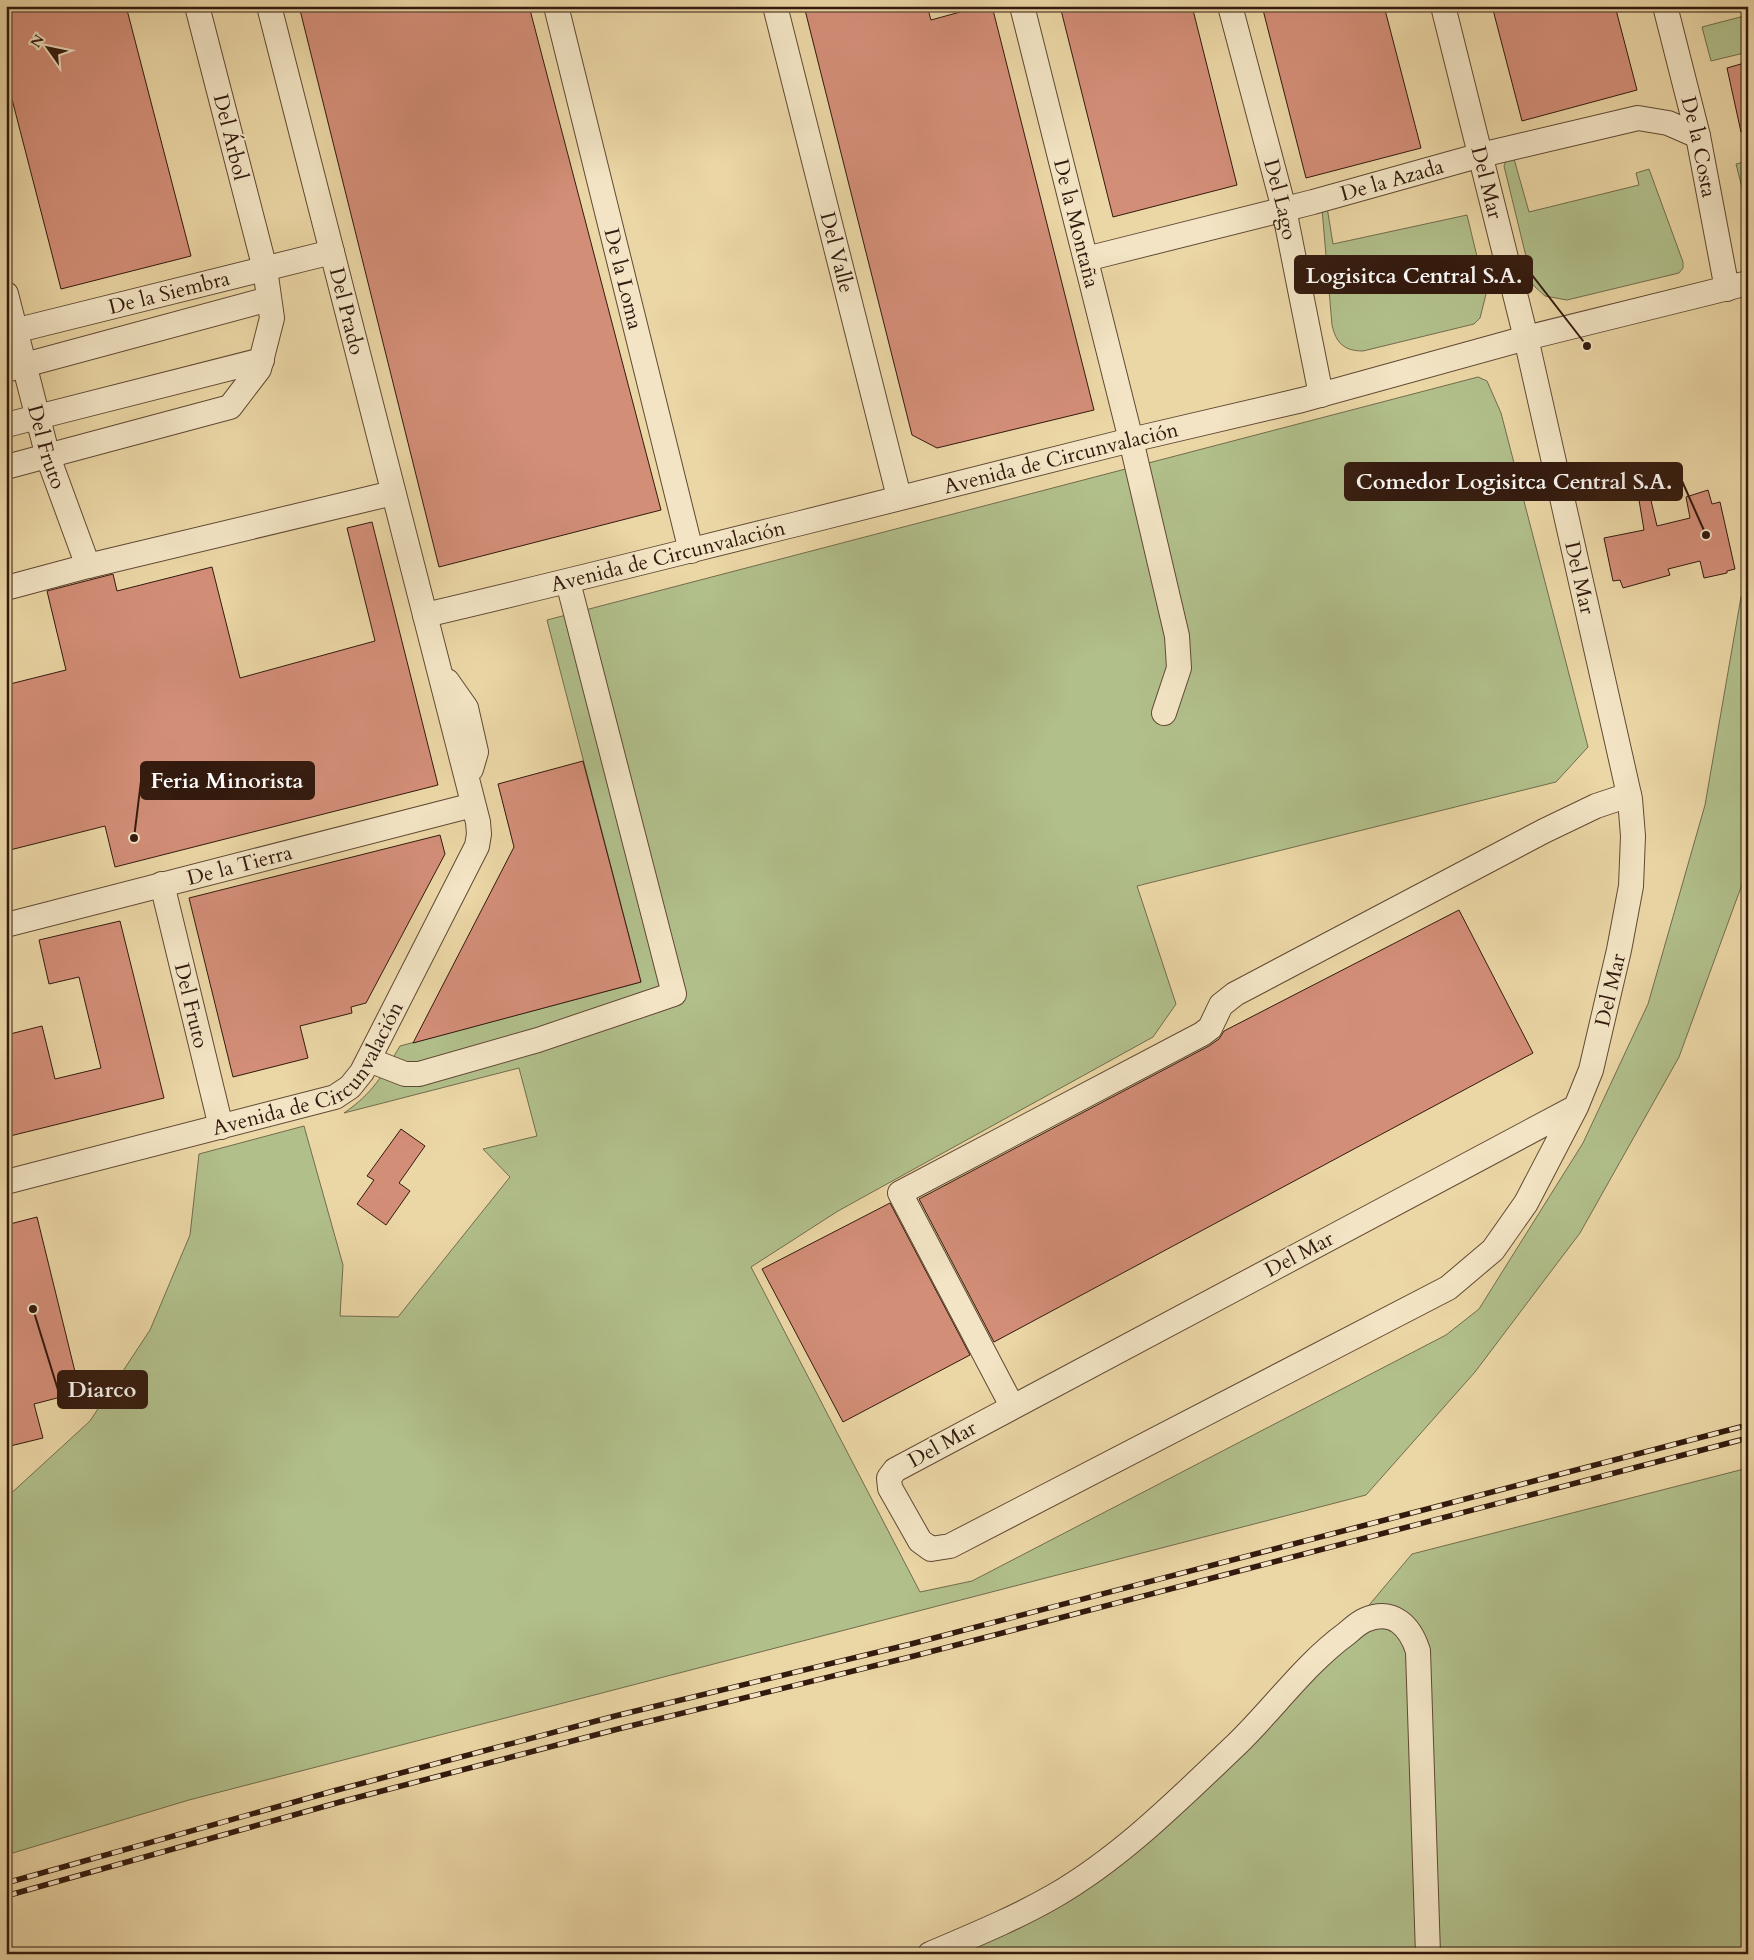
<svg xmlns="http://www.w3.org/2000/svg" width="1754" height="1960" font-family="Cardo,serif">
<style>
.green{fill:#b1bf8b;stroke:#726c4c}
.building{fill:#d38e78;stroke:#331a0e}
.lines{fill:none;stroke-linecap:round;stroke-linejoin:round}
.minor-casing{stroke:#614934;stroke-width:26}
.minor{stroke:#f2e4c4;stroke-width:24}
.rail-casing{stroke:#331a0e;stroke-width:5.5}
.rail{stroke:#f2e4c4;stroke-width:4;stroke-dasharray:11;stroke-linecap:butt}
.labels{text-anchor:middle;stroke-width:4;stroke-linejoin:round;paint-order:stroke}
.street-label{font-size:21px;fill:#331a0e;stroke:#f2e4c4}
.leader{fill:none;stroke:#331a0e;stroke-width:2}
.callout-dot{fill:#331a0e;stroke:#f2e4c4;stroke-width:2}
.callout{fill:#331a0e;stroke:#331a0e;stroke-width:2}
.callout-label{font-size:22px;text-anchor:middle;font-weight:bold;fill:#fff}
</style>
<rect width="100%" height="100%" fill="#ebd6a5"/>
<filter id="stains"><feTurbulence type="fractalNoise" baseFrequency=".004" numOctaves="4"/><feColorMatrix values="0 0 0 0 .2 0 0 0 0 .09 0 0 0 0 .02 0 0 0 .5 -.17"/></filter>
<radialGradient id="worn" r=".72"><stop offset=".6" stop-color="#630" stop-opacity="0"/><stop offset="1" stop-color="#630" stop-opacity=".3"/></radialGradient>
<!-- green -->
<path class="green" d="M1748,15V52L1711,61L1702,27Z
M1514,159L1529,212L1639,185L1636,173L1649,169L1683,262V268L1679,273L1567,300L1545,296L1533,285L1504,166L1506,161Z
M1744,162L1748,164V211L1736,164Z
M1327,207L1333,244L1467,215L1486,294L1480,318L1474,324L1363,351C1344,351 1336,343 1332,325L1322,209Z
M1478,377L1487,381L1501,413L1588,747L1556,782L1137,886L1176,1004L1153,1037L838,1211L751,1267L920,1592L972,1581L1446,1335L1479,1309L1583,1143L1648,1004L1705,805L1741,597L1748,599V868L1679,1057L1580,1233L1475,1372L1366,1495L189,1800L6,1855V1498L90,1421L150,1330L190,1235L199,1154L304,1126L343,1265L340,1316L398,1317L510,1177L483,1149L537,1136L519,1068L344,1113C373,1093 382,1076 400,1046L641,982L547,620Z
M1748,1468V1954H953L1116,1866L1202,1794L1270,1723L1412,1554Z"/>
<!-- building -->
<path class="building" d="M6,6H126L191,256L61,289L6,76Z
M299,6H529L661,510L439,567Z
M804,6H927L931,20L982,6H992L1094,410L937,448L912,435Z
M1060,6H1192L1237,185L1113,217Z
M1262,6H1384L1421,148L1306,178Z
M1492,6H1615L1637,90L1522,121Z
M1748,62V131L1741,132L1727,68Z
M1708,490L1712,504L1720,502L1735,569L1727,571V573L1704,578L1700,561L1668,569L1670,575L1623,588L1620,580L1613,581L1604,538L1644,530L1638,494L1649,492L1657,526L1690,518L1686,497Z
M372,522L438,785L115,867L105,826L6,851V685L66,670L47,591L113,574L117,591L212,567L240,678L375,641L347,528Z
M583,761L641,982L413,1043L514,847L498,784Z
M440,835L445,854L366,1003L351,1007L352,1013L300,1026L308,1058L233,1077L189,898Z
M1459,910L1533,1053L994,1342L919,1199L1209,1046L1219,1039L1224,1031Z
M120,921L164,1098L6,1137V1035L42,1026L55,1079L101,1068L79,977L49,984L39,940Z
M401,1129L425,1146L399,1183L410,1191L386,1225L357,1204L374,1180L367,1176Z
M890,1203L970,1355L843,1422L762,1269Z
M37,1217L80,1392L34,1404L43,1438L6,1447V1225Z"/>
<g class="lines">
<!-- minor casing -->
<g class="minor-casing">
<g id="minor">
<path id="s1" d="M556,6L691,551"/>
<path id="s2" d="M775,6L899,497"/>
<path id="s3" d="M1022,6L1131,440L1177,636L1179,668L1164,713"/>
<path id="s4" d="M1230,6L1284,209L1321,395"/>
<path id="s5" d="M1443,6L1526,338L1630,799L1633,836L1631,886L1619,950L1591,1070L1576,1107L895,1470L889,1478L890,1488L920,1541L931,1549L950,1546L1448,1288L1493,1250L1526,1203L1576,1107"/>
<path id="s6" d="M1665,6L1698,136L1727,289"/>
<path id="s7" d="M1086,259L1313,202L1481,155L1638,118L1668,123L1698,136"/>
<path id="s8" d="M6,294L48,457L88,566"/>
<path id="s9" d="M6,333L332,252"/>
<path d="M6,370L269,299"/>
<path d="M6,425L262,360"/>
<path d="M6,467L230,407L259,369L272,318L265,269L197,6"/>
<path d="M6,588L88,566L393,493"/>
<path id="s10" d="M425,615C550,586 675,554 801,523L1131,440L1302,400L1526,338L1748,283"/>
<path d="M447,681L466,708L476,752L471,769"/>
<path id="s11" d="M162,884L221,1127"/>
<path id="s12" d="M6,925L473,805"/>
<path d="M369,1060L405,1074H419L538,1040L674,994L568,582"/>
<path id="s13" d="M6,1182L335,1097L350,1087L362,1072L477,846L479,834L478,822L269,6"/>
<path d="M1012,1406L900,1193L1202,1034L1210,1028L1221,1005L1235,994L1544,831L1596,806L1629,795"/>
<path d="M930,1954C972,1936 1014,1919 1054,1896C1123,1856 1180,1798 1237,1744C1274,1708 1305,1664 1346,1634C1352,1629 1358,1623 1365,1620C1393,1608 1410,1626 1418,1651L1428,1954"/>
</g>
</g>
<!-- minor -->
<use href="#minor" class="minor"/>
<!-- rail casing -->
<g class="rail-casing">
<path id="rail" d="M6,1883L337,1790L615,1716L911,1644L1748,1425
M6,1896L340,1802L618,1729L914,1656L1748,1438"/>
</g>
<!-- rail -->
<use href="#rail" class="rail"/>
</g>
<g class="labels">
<!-- street labels -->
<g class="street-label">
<text transform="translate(231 137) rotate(76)" y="7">Del Árbol</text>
<text dy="7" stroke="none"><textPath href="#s6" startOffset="145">De la Costa</textPath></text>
<text dy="7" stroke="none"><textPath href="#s7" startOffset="316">De la Azada</textPath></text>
<text dy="7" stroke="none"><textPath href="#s5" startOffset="182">Del Mar</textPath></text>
<text dy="7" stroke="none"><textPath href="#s4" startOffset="200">Del Lago</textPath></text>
<text dy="7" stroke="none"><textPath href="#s3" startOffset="224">De la Montaña</textPath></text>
<text dy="7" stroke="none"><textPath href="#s2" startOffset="254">Del Valle</textPath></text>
<text dy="7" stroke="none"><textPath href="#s1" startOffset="281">De la Loma</textPath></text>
<text dy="7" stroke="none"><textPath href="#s9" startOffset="168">De la Siembra</textPath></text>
<text transform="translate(347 311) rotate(76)" y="7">Del Prado</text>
<text dy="7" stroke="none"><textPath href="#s8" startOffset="158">Del Fruto</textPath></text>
<text dy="7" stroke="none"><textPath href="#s10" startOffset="655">Avenida de Circunvalación</textPath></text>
<text dy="7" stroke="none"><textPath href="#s10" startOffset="250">Avenida de Circunvalación</textPath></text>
<text dy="7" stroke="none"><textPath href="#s5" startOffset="588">Del Mar</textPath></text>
<text dy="7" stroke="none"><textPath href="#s12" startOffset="241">De la Tierra</textPath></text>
<text transform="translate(1610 990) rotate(-77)" y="7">Del Mar</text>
<text dy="7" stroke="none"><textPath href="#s11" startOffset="125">Del Fruto</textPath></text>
<text dy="7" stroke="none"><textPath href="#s13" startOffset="334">Avenida de Circunvalación</textPath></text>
<text transform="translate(1299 1254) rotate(-28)" y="7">Del Mar</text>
<text transform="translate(942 1444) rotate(-29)" y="7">Del Mar</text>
</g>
</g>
<!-- callouts -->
<path class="leader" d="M1587 346L1532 275M1706 535L1682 481M134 838L141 781M33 1309L58 1390"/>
<g class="callout-dot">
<circle cx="1587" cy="346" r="5"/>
<circle cx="1706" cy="535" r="5"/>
<circle cx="134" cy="838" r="5"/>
<circle cx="33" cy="1309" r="5"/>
</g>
<g class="callout">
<rect x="1295" y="256" width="237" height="37" rx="5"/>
<rect x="1345" y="463" width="337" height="37" rx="5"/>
<rect x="141" y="762" width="173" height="37" rx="5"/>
<rect x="58" y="1371" width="89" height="37" rx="5"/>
</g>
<g class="callout-label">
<text x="1414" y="283">Logisitca Central S.A.</text>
<text x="1514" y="489">Comedor Logisitca Central S.A.</text>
<text x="227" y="788">Feria Minorista</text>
<text x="102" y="1397">Diarco</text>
</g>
<!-- margin -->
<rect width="1754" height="1960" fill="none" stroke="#ebd6a5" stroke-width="25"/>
<rect x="8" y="8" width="1739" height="1945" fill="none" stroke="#331a0e" stroke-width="2.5"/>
<rect x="12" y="12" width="1729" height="1935" fill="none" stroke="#331a0e"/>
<!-- north arrow -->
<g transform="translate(48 48) rotate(303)" stroke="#f2e4c4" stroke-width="4" paint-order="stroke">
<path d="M0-4L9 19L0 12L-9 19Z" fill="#331a0e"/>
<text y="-8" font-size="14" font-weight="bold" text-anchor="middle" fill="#331a0e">N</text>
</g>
<rect width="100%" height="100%" filter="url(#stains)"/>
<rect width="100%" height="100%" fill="url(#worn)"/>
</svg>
